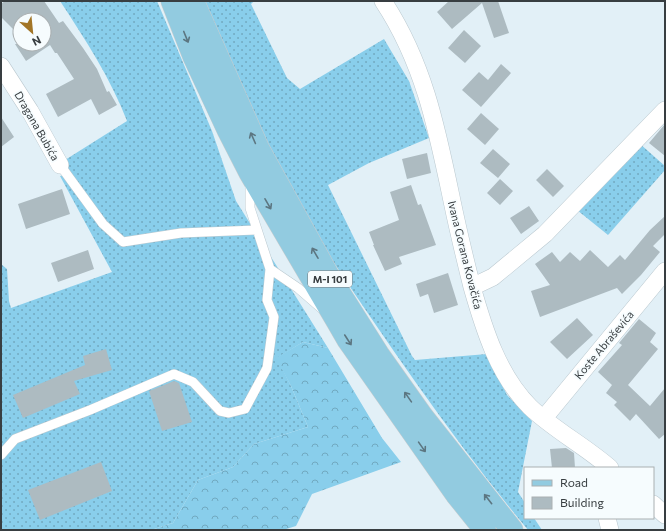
<svg xmlns="http://www.w3.org/2000/svg" width="666" height="531" font-family="Commissioner,sans-serif">
<style>
.grass{fill:url(#grass-dots)}
.forest{fill:url(#forest-crowns)}
.building{fill:#adbbc1}
.lines{fill:none;stroke-linecap:round;stroke-linejoin:round}
.lane-casing{stroke:#bac8cf;stroke-width:10}
.street-casing{stroke:#bac8cf;stroke-width:18}
.primary-casing{stroke:#cbcdce;stroke-width:23}
.lane{stroke:#fff;stroke-width:9}
.street{stroke:#fff;stroke-width:17}
.primary{stroke:#92cbe0;stroke-width:22}
.oneway{stroke:#5c7681}
.labels{text-anchor:middle;stroke-width:3.5;stroke-linejoin:round;paint-order:stroke}
.shield{fill:#f6fcfe;stroke:#71777a;stroke-width:1}
.shield-label{font-size:10px;font-weight:bold;fill:#383e41}
.street-label{font-size:11px;fill:#383e41;stroke:#f6fcfe}
</style>
<defs>
<pattern id="grass-dots" width="8" height="8" patternUnits="userSpaceOnUse"><rect width="8" height="8" fill="#89ceeb"/><path d="M2 2h.1M6 6h.1" fill="none" stroke="#71a9c0" stroke-width="1.8" stroke-linecap="round"/></pattern>
<pattern id="forest-crowns" width="20" height="18" patternUnits="userSpaceOnUse"><rect width="20" height="18" fill="#89ceeb"/><path d="M2 6a3 3 0 1 1 6 0M12 15a3 3 0 1 1 6 0" fill="none" stroke="#71a9c0"/></pattern>
</defs>
<rect width="100%" height="100%" fill="#e2f0f7"/>
<!-- grass -->
<path class="grass" d="M60,1H157L212,131L236,201L328,348L303,342L277,358L291,386L308,427L254,444L233,467L198,480L173,523L151,530H1V264L7,269L9,301L11,308L112,272L60,176L71,174L65,160L127,121C111,79 85,39 60,1Z
M203,1H254L251,4L287,78L300,89L384,39L409,81L429,138L369,163L328,185L412,356L415,360L487,354L507,395L532,421L518,492L525,503V518H534L542,530H528C446,431 375,325 304,218L294,202Z
M639,143L665,166V170L608,235L577,210Z"/>
<!-- forest -->
<path class="forest" d="M303,342L328,348L382,438L401,462L312,494L296,526L283,530H151L173,523L198,480L233,467L254,444L308,427L291,386L276,358Z"/>
<!-- building -->
<path class="building" d="M5,1H44L59,23L63,21L83,48L97,69L107,92L109,91L117,105L99,115L91,99L58,117L46,94L74,79L57,53H55L50,45L26,61L15,44H44V20H20V36L1,17V4Z
M449,1H498L509,33L494,38L482,3L452,29L437,12Z
M464,30L481,46L465,63L448,48Z
M501,64L511,73L481,107L462,90L479,72L488,80Z
M481,113L499,129L485,145L467,129Z
M1,117L14,137L1,147Z
M665,124V156L649,143Z
M493,149L510,164L498,178L480,163Z
M427,153L431,173L407,179L402,159Z
M547,169L564,186L553,197L536,180Z
M500,179L513,191L500,205L487,193Z
M411,185L418,205L421,204L436,245L399,257L402,264L385,271L373,245H374L369,232L399,220L390,192Z
M62,189L70,214L26,229L18,204Z
M529,206L539,221L521,234L510,218Z
M665,216V234L653,246L660,252L641,275L622,294L617,288L540,317L531,291L550,285L535,264L552,252L560,262L570,252L580,261L590,250L608,267L620,255L625,260L650,230Z
M88,250L94,269L58,282L51,263Z
M448,273L458,305L434,313L428,294L420,297L416,284Z
M577,318L593,335L567,359L550,342Z
M639,319L656,333L650,342L658,349L628,385L650,406L665,388V434L659,439L636,414L630,421L614,405L617,402L606,393L612,385L598,372L622,345L619,343Z
M106,349L112,370L74,381L80,394L23,418L13,395L85,365L83,356Z
M174,381L179,383L192,422L162,431L149,391Z
M566,448L574,453L575,468H552L550,449Z
M101,462L112,491L40,520L28,490Z"/>
<g class="lines">
<!-- lane casing -->
<g class="lane-casing">
<path id="lane" d="M60,165L103,224L123,242L181,233L257,230
M270,269L298,288L321,308
M1,455L15,439L90,410L174,374L193,382L220,411L229,413L245,409L267,368L274,317L267,300L270,269L250,208V182"/>
</g>
<!-- street casing -->
<g class="street-casing">
<path id="street" d="M383,1C424,63 437,129 452,201C458,230 465,259 472,287C484,329 498,375 530,407C554,430 585,446 610,468
M1,66L30,111L60,165
M472,287L493,277L545,234L665,110
M544,418L665,271
M653,504L665,515
M607,518L610,530"/>
</g>
<!-- primary casing -->
<g class="primary-casing">
<path id="primary" d="M172,1L194,57L228,130L250,173L337,321L348,340L456,494L485,530
M193,1L258,148L328,275L378,354L422,416L512,530"/>
</g>
<!-- lane -->
<use href="#lane" class="lane"/>
<!-- street -->
<use href="#street" class="street"/>
<!-- primary -->
<use href="#primary" class="primary"/>
</g>
<!-- one-way arrows -->
<defs><path id="oneway-shaft" d="M-6 0H5M1.5-3L5.5 0L1.5 3" fill="none" stroke-width="1.6" stroke-linecap="round" stroke-linejoin="round"/></defs>
<g class="oneway">
<use href="#oneway-shaft" transform="translate(186 37) rotate(68)"/>
<use href="#oneway-shaft" transform="translate(253 138) rotate(-114)"/>
<use href="#oneway-shaft" transform="translate(268 204) rotate(60)"/>
<use href="#oneway-shaft" transform="translate(315 253) rotate(-120)"/>
<use href="#oneway-shaft" transform="translate(348 340) rotate(57)"/>
<use href="#oneway-shaft" transform="translate(408 397) rotate(-125)"/>
<use href="#oneway-shaft" transform="translate(422 447) rotate(55)"/>
<use href="#oneway-shaft" transform="translate(488 499) rotate(-128)"/>
</g>
<g class="labels">
<!-- shield labels -->
<rect class="shield" x="308" y="271" width="44" height="16" rx="3"/>
<g class="shield-label">
<text x="330" y="283">M-I 101</text>
</g>
<!-- street labels -->
<g class="street-label">
<text transform="translate(37 126) rotate(60)" y="4">Dragana Bubića</text>
<text transform="translate(465 255) rotate(76)" y="4">Ivana Gorana Kovačića</text>
<text transform="translate(604 345) rotate(-50)" y="4">Koste Abraševića</text>
</g>
</g>
<!-- border -->
<rect width="666" height="531" fill="none" stroke="#383e41" stroke-width="4"/>
<!-- legend -->
<rect x="524" y="467" width="130" height="52" fill="#f6fcfe" stroke="#aab0b2"/>
<rect x="532" y="480" width="20" height="6" fill="#92cbe0" stroke="#aab0b2"/>
<text x="560" y="487" font-size="12" fill="#383e41">Road</text>
<rect x="532" y="497" width="20" height="12" fill="#adbbc1" stroke="#aab0b2"/>
<text x="560" y="507" font-size="12" fill="#383e41">Building</text>
<!-- north arrow -->
<g transform="translate(32 32) rotate(153)"><circle r="19" fill="#f6fcfe" stroke="#aab0b2"/>
<path d="M0-3L7 15L0 10L-7 15Z" fill="#a27527"/>
<text y="-6" font-size="11" font-weight="bold" text-anchor="middle" fill="#383e41">N</text>
</g>
</svg>
